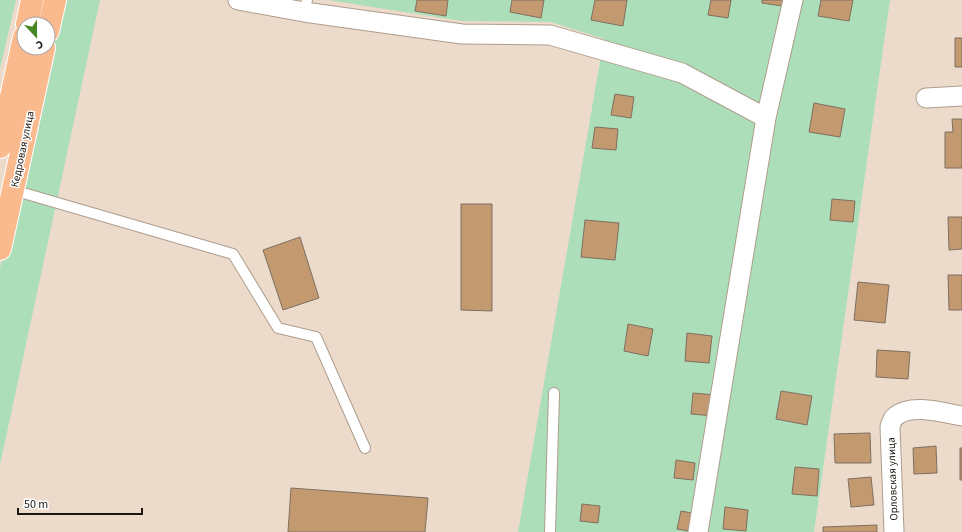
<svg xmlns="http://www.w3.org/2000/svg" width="962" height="532" font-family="'Source Sans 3',sans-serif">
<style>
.green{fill:#acdfb9}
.building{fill:#c3996f;stroke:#7f6f61}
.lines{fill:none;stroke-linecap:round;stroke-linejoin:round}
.lane-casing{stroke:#ad9d8e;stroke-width:12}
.street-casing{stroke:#ad9d8e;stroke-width:21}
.primary-casing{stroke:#fff;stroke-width:24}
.lane{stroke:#fff;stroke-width:10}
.street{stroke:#fff;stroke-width:19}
.primary{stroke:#fbb98e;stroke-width:22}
.labels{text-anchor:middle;stroke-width:3;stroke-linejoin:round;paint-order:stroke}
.street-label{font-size:11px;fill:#1c1610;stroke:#fff}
</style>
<rect width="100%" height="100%" fill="#ecdbcb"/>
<!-- green -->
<path class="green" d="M0,0H16L0,69Z
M59,0H100L0,465V268Z
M328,0H890L814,532H518L604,39L551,22L462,21Z"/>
<!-- building -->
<path class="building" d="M417,0H448L446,16L415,11Z
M512,0H544L541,18L510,12Z
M595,0H627L623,26L591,20Z
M711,0H731L728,18L708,15Z
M762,0H783L782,6L762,3Z
M821,0H853L849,21L818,16Z
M955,38H962V67H955Z
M615,94L634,97L631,118L611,115Z
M814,103L845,109L840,137L809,132Z
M952,119H962V168H945V132H953Z
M595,127L618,129L616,150L592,148Z
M832,199L855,201L853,222L830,220Z
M461,204H492V311L461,310Z
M948,217H962V249L949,250Z
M585,220L619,223L615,260L581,257Z
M300,237L319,298L283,310L263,250Z
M948,275H962V310H949Z
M858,282L889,285L885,323L854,320Z
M628,324L653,329L648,356L624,351Z
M687,333L712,336L709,363L685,361Z
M877,350L910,352L908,379L876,377Z
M781,391L812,396L807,425L776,419Z
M693,393L716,395L714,416L691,414Z
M870,433L871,463H835L834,434Z
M936,446L937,473L914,474L913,448Z
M960,448H962V480H960Z
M676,460L695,463L693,480L674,478Z
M795,467L819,469L817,496L792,494Z
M871,477L874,505L851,507L848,479Z
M291,488L428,498L425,532H288Z
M582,504L600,506L598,523L580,521Z
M725,507L748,510L746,531L723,529Z
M681,511L697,514L694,532L677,529Z
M877,525V532H823V527Z"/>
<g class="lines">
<!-- lane casing -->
<g class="lane-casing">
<path id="lane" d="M304,12L307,0
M13,190L233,254L278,328L316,337L365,448
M550,532L554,393"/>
</g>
<!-- street casing -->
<g class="street-casing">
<path id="street" d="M238,0L304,12L462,34L550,35L682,73L766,118
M926,98L962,96
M698,532L766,118L793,0
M894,532L890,427C891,423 893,418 896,416C912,403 944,413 962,416"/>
</g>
<!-- primary casing -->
<g class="primary-casing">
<path id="primary" d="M27,24L32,0
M48,31L55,0
M0,147L24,37
M0,249L44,48"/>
</g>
<!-- lane -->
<use href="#lane" class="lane"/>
<!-- street -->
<use href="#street" class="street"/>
<!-- primary -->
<use href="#primary" class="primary"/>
</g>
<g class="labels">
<!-- street labels -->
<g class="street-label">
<text transform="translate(22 149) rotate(-78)" y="4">Кедровая улица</text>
<text transform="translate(892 479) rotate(-92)" y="4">Орловская улица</text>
</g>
</g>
<!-- north arrow -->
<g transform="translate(36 36) rotate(158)"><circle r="19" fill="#ffffff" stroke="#a4a29f"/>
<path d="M0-3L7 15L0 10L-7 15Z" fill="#488523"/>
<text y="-6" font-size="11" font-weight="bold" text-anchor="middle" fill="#1c1610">С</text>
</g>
<!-- scale -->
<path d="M18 508v6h124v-6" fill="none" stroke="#1c1610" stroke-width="2"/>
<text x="24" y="508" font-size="12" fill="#1c1610" stroke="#ffffff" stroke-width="3" paint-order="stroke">50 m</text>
</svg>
